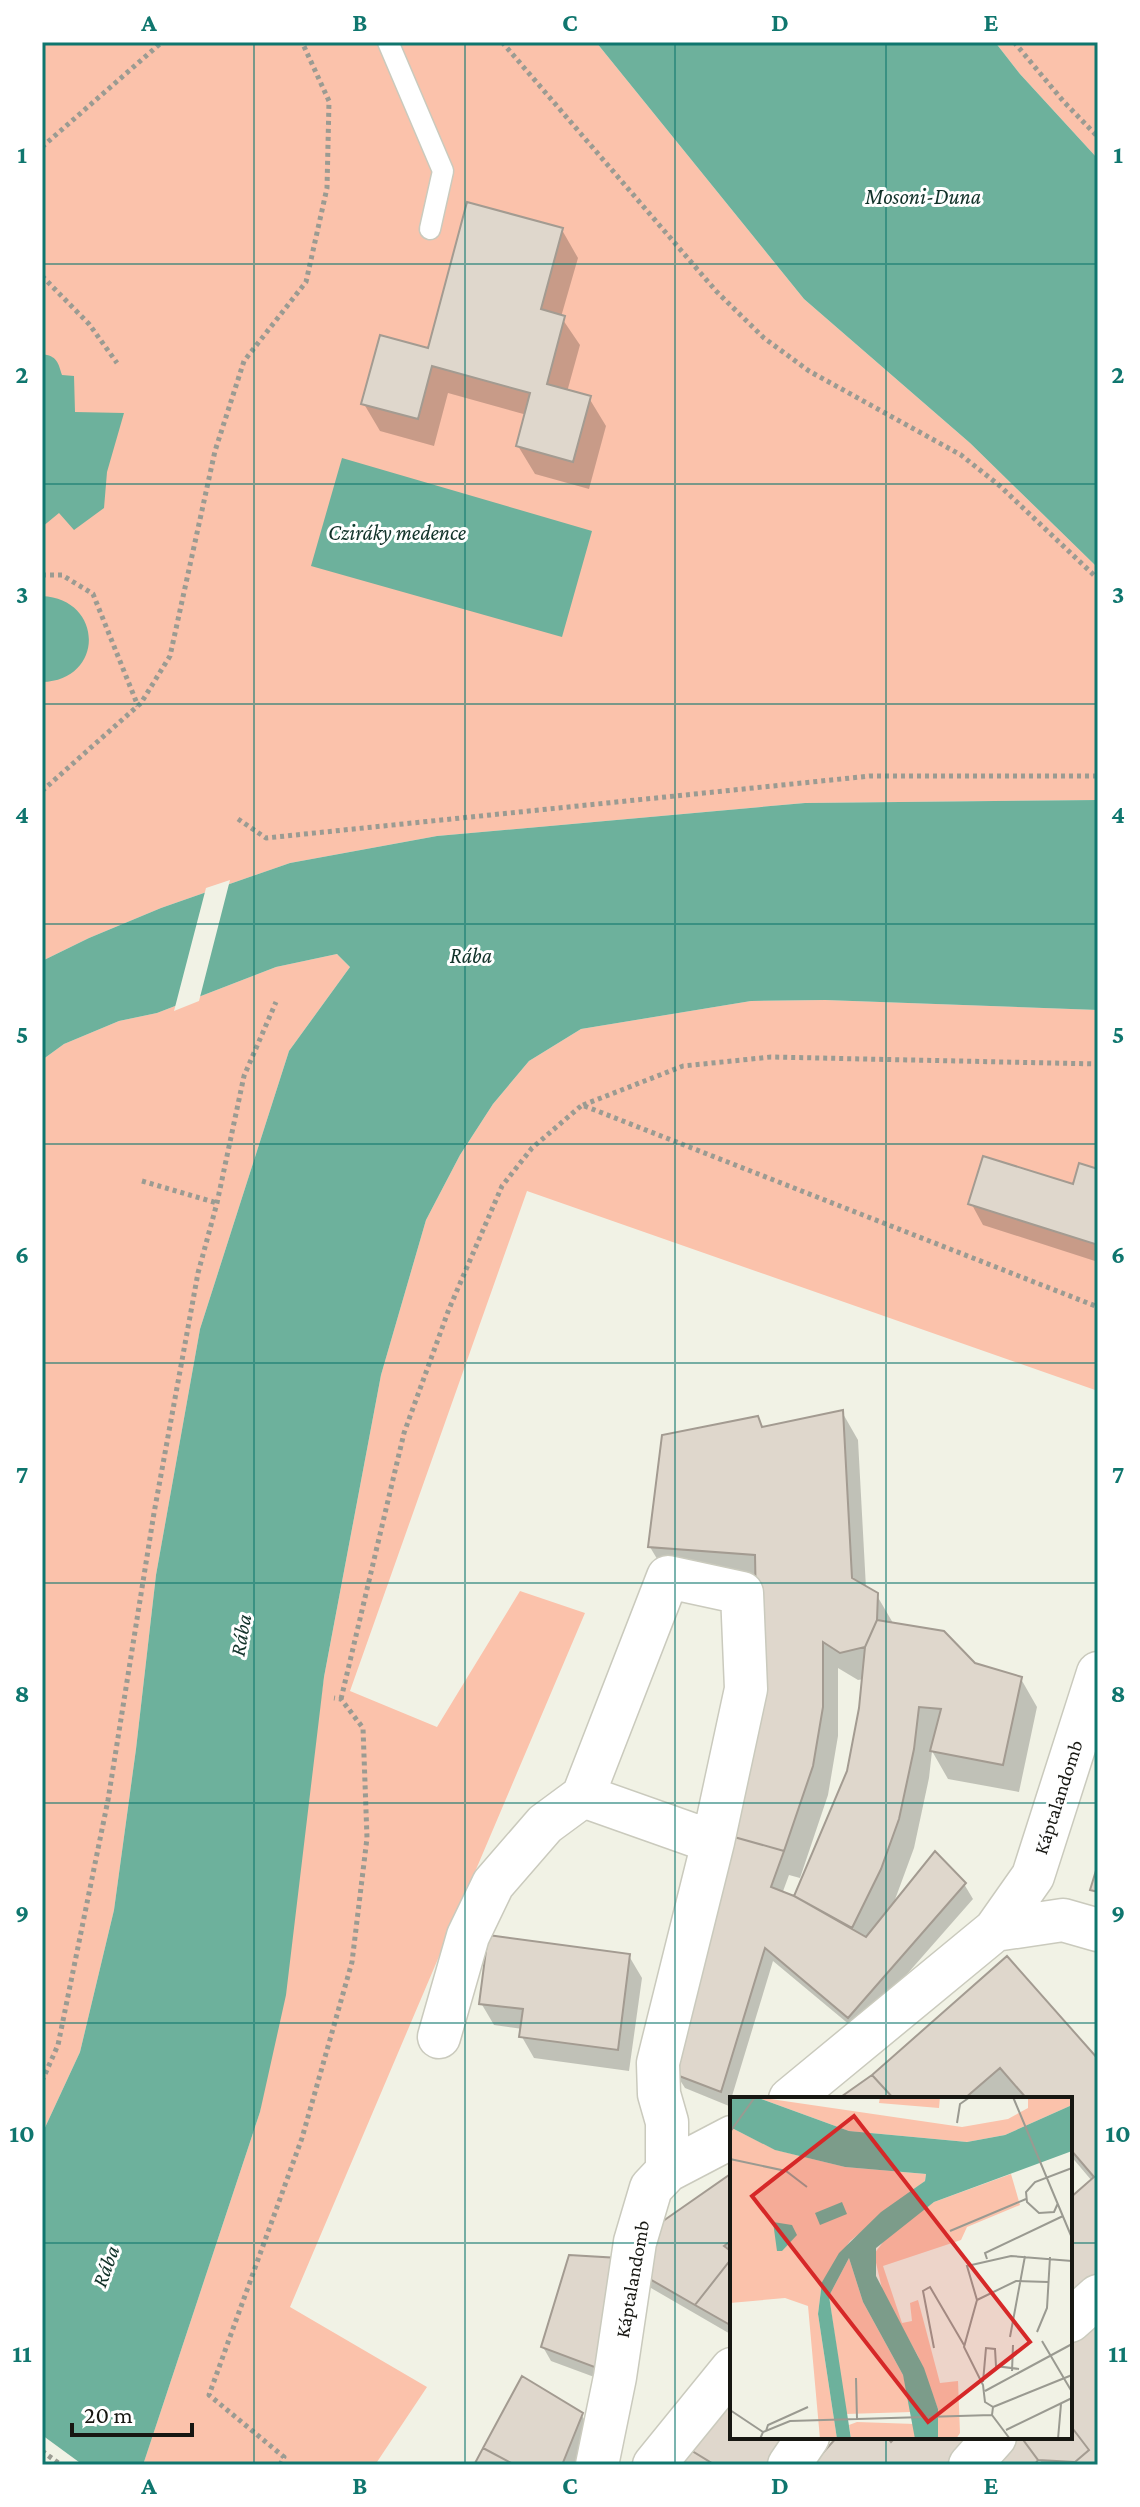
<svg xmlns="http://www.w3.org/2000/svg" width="1140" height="2507" font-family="'Crimson Pro',serif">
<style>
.green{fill:#fbc2ab}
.water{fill:#6db19c}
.pier{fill:#f1f2e5}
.shadow{fill:#0003;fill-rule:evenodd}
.building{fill:#dfd7cc;stroke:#a39b91;stroke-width:2}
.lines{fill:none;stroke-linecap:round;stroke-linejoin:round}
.lane-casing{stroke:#cacabd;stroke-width:23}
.street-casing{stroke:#cacabd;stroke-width:45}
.path{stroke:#9b9b92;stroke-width:5;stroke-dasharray:4 4;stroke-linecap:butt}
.lane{stroke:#fff;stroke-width:20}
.street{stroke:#fff;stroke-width:42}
.grid{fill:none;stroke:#0f766e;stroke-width:2;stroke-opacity:0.55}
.labels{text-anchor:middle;stroke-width:6;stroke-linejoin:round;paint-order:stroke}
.street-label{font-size:20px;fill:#171712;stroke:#fff}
.water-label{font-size:22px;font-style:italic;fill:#113229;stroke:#fff}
.inset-road{fill:none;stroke:#9a9a91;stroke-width:2}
.view{fill:#d62828;fill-opacity:0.15;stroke:#d62828;stroke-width:4}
.inset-edge{fill:none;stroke:#171712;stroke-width:4}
.neatline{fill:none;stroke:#0f766e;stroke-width:3}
.grid-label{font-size:26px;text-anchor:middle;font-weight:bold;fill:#0f766e}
</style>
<rect width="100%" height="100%" fill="#f1f2e5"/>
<!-- green -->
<path class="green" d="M42,42H596L804,299L970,443L1098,568V800L805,803L437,836L290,863L161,908L89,938L42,961Z
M995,42H1098V159L1020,74Z
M337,954L350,967L289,1051L200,1329L156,1575L136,1749L114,1910L80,2052L42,2134V1060L64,1044L119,1021L157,1013L276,967Z
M825,1000L1098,1010V1391L527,1191L350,1691L437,1727L520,1591L585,1613L290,2307L427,2387L375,2465H143L260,2112L324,1677L381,1375L426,1220L460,1155L493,1104L529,1061L581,1029L751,1001Z"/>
<!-- water -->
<path class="water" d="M596,42H995L1020,74L1098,159V568L970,443L804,299Z
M42,354C57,356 58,362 62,375L74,376L75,412L124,413L107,472L104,508L74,530L59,513L42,527Z
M342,458L592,531L562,637L311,566Z
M42,596C104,599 105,680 42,682Z
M1098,800V1010L825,1000L751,1001L581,1029L529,1061L493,1104L460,1155L426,1220L381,1375L324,1677L286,1995L260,2112L143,2465H42V2134L80,2052L114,1910L136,1749L156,1575L200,1329L289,1051L350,967L337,954L276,967L157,1013L119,1021L64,1044L42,1060V961L89,938L161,908L290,863L437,836L805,803Z"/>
<!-- pier -->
<path class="pier" d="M230,880L199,1001L174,1011L206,888Z
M42,2435L83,2465H42Z"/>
<!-- shadow -->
<path class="shadow" d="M562,230L578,258L561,317L580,345L567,392L589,398L606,426L589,489L535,474L518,446L527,415L448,393L434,446L380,431L364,404L430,350Z
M1098,1171V1262L983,1225L971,1203L1074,1187Z
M842,1412L858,1440L866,1588L876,1594L893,1623L974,1665L1021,1679L1037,1707L1019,1792L948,1779L932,1751L929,1778L914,1848L893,1905L964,1884L973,1899L857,2031L773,1961L729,2106L685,2088L676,2074L758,1582L666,1574L650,1547L757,1418L763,1429ZM838,1668L858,1680L864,1679L861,1708L849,1771L795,1899L782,1894L789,1875L800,1878L828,1795L838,1736Z
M629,1956L642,1978L629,2071L534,2058L522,2037L523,2029L494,2025L481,2003Z
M1007,1959L1098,2062V2465H1043L1034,2451L1031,2453L1038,2465H815L838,2440L834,2437H884L891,2445L898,2437H1070V2201L1092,2181L1070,2155V2099H1021L1017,2095L1012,2099H842L874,2077Z
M732,2175V2335L651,2288L643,2273Z
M571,2257L605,2381L551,2361L543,2347Z
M581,2414L594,2436L583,2465H476Z"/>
<!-- building -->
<path class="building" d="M467,202L563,228L541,309L565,316L547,384L591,396L573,462L516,446L530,393L432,366L418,419L361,404L380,335L428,348Z
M983,1156L1073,1184L1079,1163L1098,1169V1245L968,1204Z
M843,1410L852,1578L878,1593L877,1620L865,1647L840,1653L823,1642V1707L813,1766L784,1851L727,1835L758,1712L755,1555L648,1547L662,1435L758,1416L762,1427Z
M877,1620L944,1631L975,1663L1022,1677L1003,1765L930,1751L941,1709L919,1707L914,1749L899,1819L881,1869L852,1928L794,1896L847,1771L859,1708L865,1647Z
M727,1835L784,1851L771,1887L794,1896L866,1937L935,1851L966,1883L848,2018L765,1948L721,2092L674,2074Z
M1098,1864V1892L1090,1890Z
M488,1935L630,1954L618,2050L519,2037L523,2009L479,2004Z
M1007,1956L1098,2059V2286L1070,2312V2198L1094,2177L1070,2149V2099H1027L1000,2068L964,2099H894L872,2075Z
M872,2075L894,2099H838Z
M732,2173V2240L724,2246L732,2252V2258L695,2305L641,2274L653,2228Z
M569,2255L619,2258L597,2368L541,2347Z
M732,2258V2326L695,2305Z
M1098,2305V2465H1078L1075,2462L1089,2450L1070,2425V2329Z
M522,2376L583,2413L562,2465H515L483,2448Z
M732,2398V2437H782L790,2443L777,2465H715L684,2446Z
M1070,2425L1089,2450L1075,2462L1038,2460L1021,2437H1070Z
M837,2437H887L891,2442L896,2437H989L964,2465H812Z
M1001,2437H1021L1038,2460L1034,2465H976Z
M684,2446L715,2465H673Z
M483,2448L515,2465H474Z"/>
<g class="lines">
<!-- lane casing -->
<g class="lane-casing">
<path id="lane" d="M388,42L443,171L430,229"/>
</g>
<!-- street casing -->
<g class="street-casing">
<path id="street" d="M583,1796L713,1842
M995,1930L1063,1920L1098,1930
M439,2037L468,1936L493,1884L545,1824L583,1796L668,1577L742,1593L746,1689L713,1842L658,2063L659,2094L667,2122V2171
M790,2099L995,1930L1033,1876L1098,1673
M1070,2321L1098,2296
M597,2465L615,2377L635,2242L651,2188L667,2171L732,2137
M654,2465L732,2369
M789,2465L808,2437
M970,2465L995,2437"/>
</g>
<!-- path -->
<path class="path" d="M502,42L716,291L764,338L809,371L961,455L1000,486L1098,579
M1014,42L1064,102L1098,137
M42,147L162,42
M42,276L89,324L117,363
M42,575H62L93,594L138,706
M42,791L141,703L170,656L215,451L244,361L306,282L327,188L329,101L302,42
M238,819L266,838L870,776H1098
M583,1105L683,1066L771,1057L1098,1064
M142,1181L217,1203
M341,1699L404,1433L449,1309L502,1186L532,1148L582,1105L1098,1307
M42,2081L58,2045L108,1800L154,1513L198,1273L217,1203L244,1076L276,1002
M42,2451L61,2465
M280,2465L284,2457L209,2395L302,2138L352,1962L367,1838L363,1728L341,1699L334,1698"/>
<!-- lane -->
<use href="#lane" class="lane"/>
<!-- street -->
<use href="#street" class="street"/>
</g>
<!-- grid -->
<path class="grid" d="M254,42V2465M465,42V2465M675,42V2465M886,42V2099M42,264H1098M42,484H1098M42,704H1098M42,924H1098M42,1144H1098M42,1363H1098M42,1583H1098M42,1803H1098M42,2023H1098M42,2243H732M1070,2243H1098M886,2437V2465"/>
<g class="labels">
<!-- street labels -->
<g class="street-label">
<text transform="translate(1058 1797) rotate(-72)" y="7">Káptalandomb</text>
<text transform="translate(632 2279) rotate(-80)" y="7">Káptalandomb</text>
</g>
<!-- water labels -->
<g class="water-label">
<text x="923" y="204">Mosoni-Duna</text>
<text x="397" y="540">Cziráky medence</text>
<text x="471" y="963">Rába</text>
<text transform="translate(240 1635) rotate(-80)" y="8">Rába</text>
<text transform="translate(105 2266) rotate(-70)" y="8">Rába</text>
</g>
</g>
<!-- overview -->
<g transform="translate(730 2097)">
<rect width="342" height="342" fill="#f1f2e5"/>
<path d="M26,0L232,30L278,22L298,11V0H342V8L275,38L237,45L119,34ZM150,0H210L209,11L149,6ZM0,30L46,53L115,70L196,77L195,84L120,144L92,185L88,217L107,342H90L78,209L55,201L0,206ZM281,77L290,108L237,130L231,143L153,169L172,226L182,224L180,206L188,203L210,286L228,284L230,336L226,342H208V312L188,259L153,196L144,157L160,136L204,105ZM119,161L133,205L173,278L182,315L116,317L99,199ZM127,325L185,327V342H121L119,328Z" fill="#fbc2ab"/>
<path d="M0,0H26L119,34L237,45L275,38L342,8V54L204,105L146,151V179L194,271L208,312V342H185L173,278L133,205L119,161L99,199L121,342H107L88,217L92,185L109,156L151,115L195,84L196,77L115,70L45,53L0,30ZM112,105L117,117L90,128L85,116ZM43,125L62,128L67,138L52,154H47Z" fill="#6db19c"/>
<path class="inset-road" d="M283,0L342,141M227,26L230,7L240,0M0,35L25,0M0,62L56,74L77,90M328,106L324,115L309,116L297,105L296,95L305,85L342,71M220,134L296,102M257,162L255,156L333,119M247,203L286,184L318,185M307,235L317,211L320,160M280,240L295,159M312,244L342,295M204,251L193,194L200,190L234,248M282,274L283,248M126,281L127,322M253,285L256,251L265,252L266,269L289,272M255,294L342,247M263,310L342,278M0,313L33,335M276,333L342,301M36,334L38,328L78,310M30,342L33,335L60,324L262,318M280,342L262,318L263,310L255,305L253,288L234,250L247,203L237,169L281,159L342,164M328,342L331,307"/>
<path class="view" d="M124,19L300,245L198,325L22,99Z"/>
<rect width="342" height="342" class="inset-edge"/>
</g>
<!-- border -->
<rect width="1140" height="2507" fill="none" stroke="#ffffff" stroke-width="88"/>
<!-- scale -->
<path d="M72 2423v12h120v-12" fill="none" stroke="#171712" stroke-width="4"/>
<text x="84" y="2423" font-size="24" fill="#171712" stroke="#ffffff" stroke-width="6" paint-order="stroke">20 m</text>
<rect x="44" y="44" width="1052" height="2419" class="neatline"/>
<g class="grid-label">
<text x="149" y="31">A</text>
<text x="360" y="31">B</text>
<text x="570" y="31">C</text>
<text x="780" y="31">D</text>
<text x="991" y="31">E</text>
<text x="22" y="163">1</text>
<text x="1118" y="163">1</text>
<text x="22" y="383">2</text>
<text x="1118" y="383">2</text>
<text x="22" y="603">3</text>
<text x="1118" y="603">3</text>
<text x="22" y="823">4</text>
<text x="1118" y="823">4</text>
<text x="22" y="1043">5</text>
<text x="1118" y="1043">5</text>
<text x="22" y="1263">6</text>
<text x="1118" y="1263">6</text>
<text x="22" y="1483">7</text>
<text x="1118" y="1483">7</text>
<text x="22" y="1702">8</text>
<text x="1118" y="1702">8</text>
<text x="22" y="1922">9</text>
<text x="1118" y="1922">9</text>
<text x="22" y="2142">10</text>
<text x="1118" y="2142">10</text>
<text x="22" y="2362">11</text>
<text x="1118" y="2362">11</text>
<text x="149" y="2494">A</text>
<text x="360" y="2494">B</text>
<text x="570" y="2494">C</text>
<text x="780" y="2494">D</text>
<text x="991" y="2494">E</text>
</g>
</svg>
